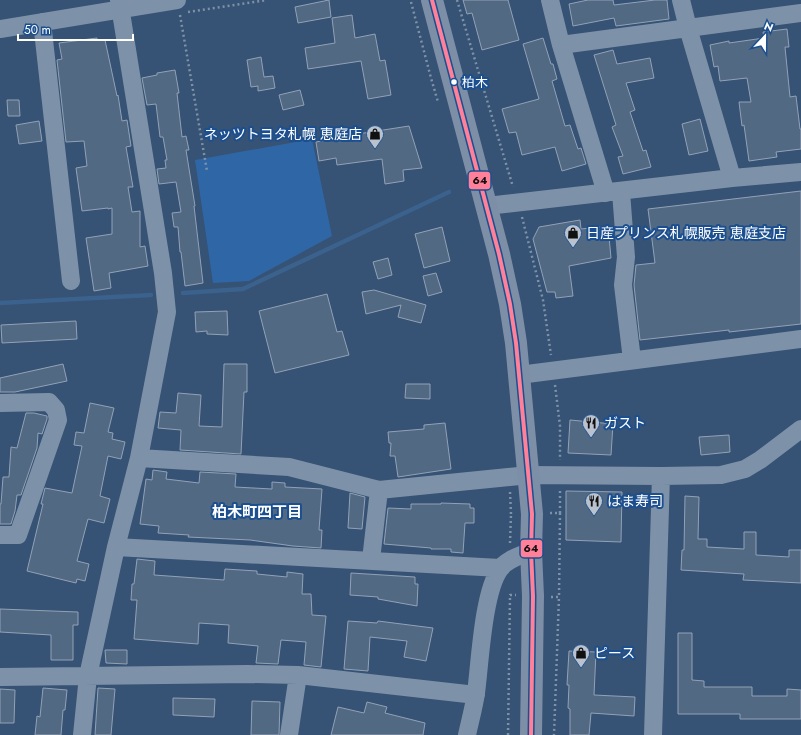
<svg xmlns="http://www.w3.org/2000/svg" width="801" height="735" font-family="Jost,'Noto Sans JP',sans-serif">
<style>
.green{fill:#2f66a5}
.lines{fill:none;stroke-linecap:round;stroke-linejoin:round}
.stream{stroke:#3b618d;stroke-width:4.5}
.building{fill:#526984;stroke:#92a2b6}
.path{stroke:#7d92a8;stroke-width:2.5;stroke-dasharray:2 3;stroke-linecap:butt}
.minor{stroke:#7d92a8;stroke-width:18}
.major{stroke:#7d8ea7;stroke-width:22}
.bus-1-casing{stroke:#1b4f8f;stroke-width:7}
.bus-1{stroke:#ff8098;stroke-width:4}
.bus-dot{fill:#fff;stroke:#1b4f8f;stroke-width:1.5}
.labels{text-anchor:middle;stroke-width:4;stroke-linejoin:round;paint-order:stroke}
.bus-label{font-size:13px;fill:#fff;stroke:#1b4f8f;text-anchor:start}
.poi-label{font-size:14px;fill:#fff;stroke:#1b4f8f;text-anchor:start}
.neighbourhood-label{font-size:15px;font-weight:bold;fill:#fff;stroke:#1b4f8f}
.line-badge{stroke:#1b4f8f;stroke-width:1.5}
.pale-badge-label{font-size:11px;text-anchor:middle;font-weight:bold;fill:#111}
</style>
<rect width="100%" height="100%" fill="#365274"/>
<!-- green -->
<path class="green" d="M312,139L332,236L249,281L213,283L195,160Z"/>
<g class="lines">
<!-- stream -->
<path class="stream" d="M183,293L243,289L449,192
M0,303L151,295"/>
</g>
<!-- building -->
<path class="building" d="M329,0L331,17L298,23L295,7Z
M463,0H508L519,40L482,50L472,13L467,14Z
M588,0H613L614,5L655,0H667L669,19L616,26L614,18L573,26L569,4Z
M352,15L355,38L375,34L380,61L385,60L391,95L368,99L361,61L308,69L305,48L335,43L332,18Z
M787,29L789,47H785L790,97L796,96L800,129H801V149L776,152L777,157L749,161L744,125L742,126L739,102H751L747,78L720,81L718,66L714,67L710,45L729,41V43L764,38L763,32Z
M97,38V40H105L117,96L118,95L122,121L127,120L131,146L126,147L133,187H128L132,212L140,211V247L145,246L148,266L109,273L111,288L94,291L86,238L112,234V208L108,209V208L82,211L76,168L87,166L84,141L66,142L57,60L62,59L59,43Z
M543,38L551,64H553L557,79L552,81L565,126L570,125L578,149L581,148L586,164L562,171L555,147L522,155L516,132L509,133L502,109L539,99L523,44Z
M613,50L617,64L650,58L654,78L626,83L635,110L630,112L643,151L646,150L651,167L623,174L618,157L623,156L612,127L616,125L594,55Z
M261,57L264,77L273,76L275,88L258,91V86L251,87L247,60Z
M175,70L179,93H177L182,137L186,136L189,150H186L195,206H194L203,283L185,286L181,252H180L178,227H174L172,213L181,212L176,182L159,184L157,169L166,168L165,160H167L163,137H160L156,104L147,105L142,78L157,75V73Z
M300,90L304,105L283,110L279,95Z
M7,100H19L20,116H8Z
M700,119L708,151L689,155L682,124Z
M39,121L42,141L19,144L16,125Z
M409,126L422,168L403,170L404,181L385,184L382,159L337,165L336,158L319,161L316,142L332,139V138Z
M801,191V324L729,332V330L640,340L634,285L636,265L655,263L648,209Z
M580,220L581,229L608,226L611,258L569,266L573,296L556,298L555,292H547L533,239L539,227Z
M442,227L450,261L424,268L415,234Z
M388,258L392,275L378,279L373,262Z
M436,273L442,292L428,296L423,276Z
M374,290L426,305L421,323L398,317L401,305L366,314L362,292Z
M327,294L337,332L342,331L349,355L275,373L259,311Z
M227,311L228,335L207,334V331L196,332L195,312Z
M76,321L77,339L2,343L1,325Z
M63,364L67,381L15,392H0V378Z
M224,364H247V392H244L241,454L180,450L181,430L158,428L160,412L176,413L178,393L201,395L199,426L222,427Z
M406,384H430V399L405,398Z
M90,403L114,408L108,432L113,433L112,439L125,442L121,459L108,456L100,496L110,499L104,523L88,519L77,561L89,564L85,581L77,579L76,583L27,571L43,504H41L45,488L72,493L82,446L74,445L76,432L84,433Z
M26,413H34L47,416V419L42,434L38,433L37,448L21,495H17L15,511L11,524H0V504H1L3,477H9L11,447L17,448Z
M570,420L613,424L611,455L568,453Z
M445,423L451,469L398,477L395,456H390L391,443H389L388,432L424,429V425Z
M729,435L730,452L701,455L699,437Z
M153,470L167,472L166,479L199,483L200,472L236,474L235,487L272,489V482L285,483V487L322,489L319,530H322L321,548L293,546L250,540L188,537L189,535L158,533L159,526L140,524L146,479L152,480Z
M566,491L622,492L621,542L566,540Z
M350,493L365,497L362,529L348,528Z
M685,496L699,497L698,539H707V547L744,549V532H756V555L789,557V550H801V583L743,580L744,574L681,570L682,550H684Z
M441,503L470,504V508H474V523H465L463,553L451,552V549H431V548L384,544L388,508L411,509V504H441Z
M137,559L155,561L154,575L224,580L225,569L257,571V574L287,577V572L303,574L302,594H311L312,615L326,616L321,667L304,665L306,642L281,640L278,664L256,663L258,646L228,643L229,625L199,623L198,644L134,639L137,600H131L132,584H134Z
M351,573L415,577V584H418L417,606L378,599V597L350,595Z
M0,609L78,612V625H73V660H51V635L0,632Z
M348,621L377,623L378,621L433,628L426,661L404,657L407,641L370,637L368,671L344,669Z
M678,633H692V680L704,681V687H752V696H787V689L801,690V719H740V714H678Z
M105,650H127V664L106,663Z
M569,651L596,652L594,695L635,697L634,716L591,713L589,735H570V709L568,708L569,685H567Z
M43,688L67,690L65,710H63L61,735H35L37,716L40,717Z
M98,688L115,689L111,735H95Z
M0,689L15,690L14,723H0Z
M173,698L215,699L214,717L173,715Z
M252,701L280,702L279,735H251Z
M367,702L387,707L385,713L425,723L423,735H331L338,707L364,713Z"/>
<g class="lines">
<!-- path -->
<path class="path" d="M457,0L513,187
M411,2L431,78L438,102
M188,12L267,0
M180,15L207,171
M522,217L543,300L551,355
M555,385L560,426V460
M510,492L511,514
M550,513H560L559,597
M560,513V491
M510,543L511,514
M551,597H559L554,735
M508,735L510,595H516"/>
<!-- minor -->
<path class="minor" d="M550,0L561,45L606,193
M681,0L688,28L732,178
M42,22L71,281
M0,29L177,0
M561,45L801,13
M621,192L626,257L623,285L632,360
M487,206L732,178L801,172
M519,375L801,339
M0,403L49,402L56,410L58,420L18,535H0
M139,458L289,467L379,490L371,560
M379,490L529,475L661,476L721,475L745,469L760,460L801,429
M116,547L500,568
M0,677L248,674L298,675L476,695
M82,735L88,676L116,547L139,458L167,312L163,273L119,0
M289,735L298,675
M467,735C470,721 474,707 476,693C480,663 483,592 500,569C507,559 520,556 531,551
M653,735L661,476"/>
<!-- major -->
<path class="major" d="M432,0L499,254L510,304L516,343L532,514L531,551L533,596L531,735"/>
<!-- bus-1 casing -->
<g class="bus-1-casing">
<path id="bus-1" d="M432,0L499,254L510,304L516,343L532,514L531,551L533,596L531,735"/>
</g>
<!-- bus-1 -->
<use href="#bus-1" class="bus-1"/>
</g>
<!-- icons -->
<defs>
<g id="shop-pin" transform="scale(0.9)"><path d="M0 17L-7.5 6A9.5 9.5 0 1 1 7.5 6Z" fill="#b9c2ce" stroke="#1b4f8f"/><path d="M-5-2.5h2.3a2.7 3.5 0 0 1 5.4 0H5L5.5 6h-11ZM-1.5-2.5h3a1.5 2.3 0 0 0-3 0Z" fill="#111"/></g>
<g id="restaurant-pin" transform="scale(0.9)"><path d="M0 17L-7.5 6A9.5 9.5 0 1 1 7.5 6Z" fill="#b9c2ce" stroke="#1b4f8f"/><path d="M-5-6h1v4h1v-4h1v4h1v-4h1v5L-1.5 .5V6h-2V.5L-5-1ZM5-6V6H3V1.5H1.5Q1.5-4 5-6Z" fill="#111"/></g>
</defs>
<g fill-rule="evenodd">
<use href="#shop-pin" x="375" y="134"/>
<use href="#shop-pin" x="573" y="233"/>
<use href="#restaurant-pin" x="591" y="423"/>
<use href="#restaurant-pin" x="594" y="501"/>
<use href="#shop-pin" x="581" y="653"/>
</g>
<!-- markers -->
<circle class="bus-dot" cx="454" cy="82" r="3.5"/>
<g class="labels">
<!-- bus labels -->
<g class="bus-label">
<text x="462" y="87">柏木</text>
</g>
<!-- poi labels -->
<g class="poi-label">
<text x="362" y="139" text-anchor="end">ネッツトヨタ札幌 恵庭店</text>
<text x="586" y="238">日産プリンス札幌販売 恵庭支店</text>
<text x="604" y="428">ガスト</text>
<text x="607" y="506">はま寿司</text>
<text x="594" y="658">ピース</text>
</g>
<!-- neighbourhood labels -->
<g class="neighbourhood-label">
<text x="257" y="517">柏木町四丁目</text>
</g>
</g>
<g class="line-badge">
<rect x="468" y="171" width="23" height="19" rx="4" fill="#ff8098"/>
<rect x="520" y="539" width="23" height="19" rx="4" fill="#ff8098"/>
</g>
<g class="pale-badge-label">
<text x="480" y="184">64</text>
<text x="531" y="552">64</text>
</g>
<!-- north arrow -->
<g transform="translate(765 36) rotate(22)" stroke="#1b4f8f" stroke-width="3" paint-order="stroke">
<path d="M0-3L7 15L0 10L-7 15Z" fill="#ffffff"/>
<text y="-6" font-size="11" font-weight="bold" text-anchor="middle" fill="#ffffff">N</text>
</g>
<!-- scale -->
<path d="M18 34v6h115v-6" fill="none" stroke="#ffffff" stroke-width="2"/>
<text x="24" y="34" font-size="12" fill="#ffffff" stroke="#1b4f8f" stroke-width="3" paint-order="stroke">50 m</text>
</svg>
